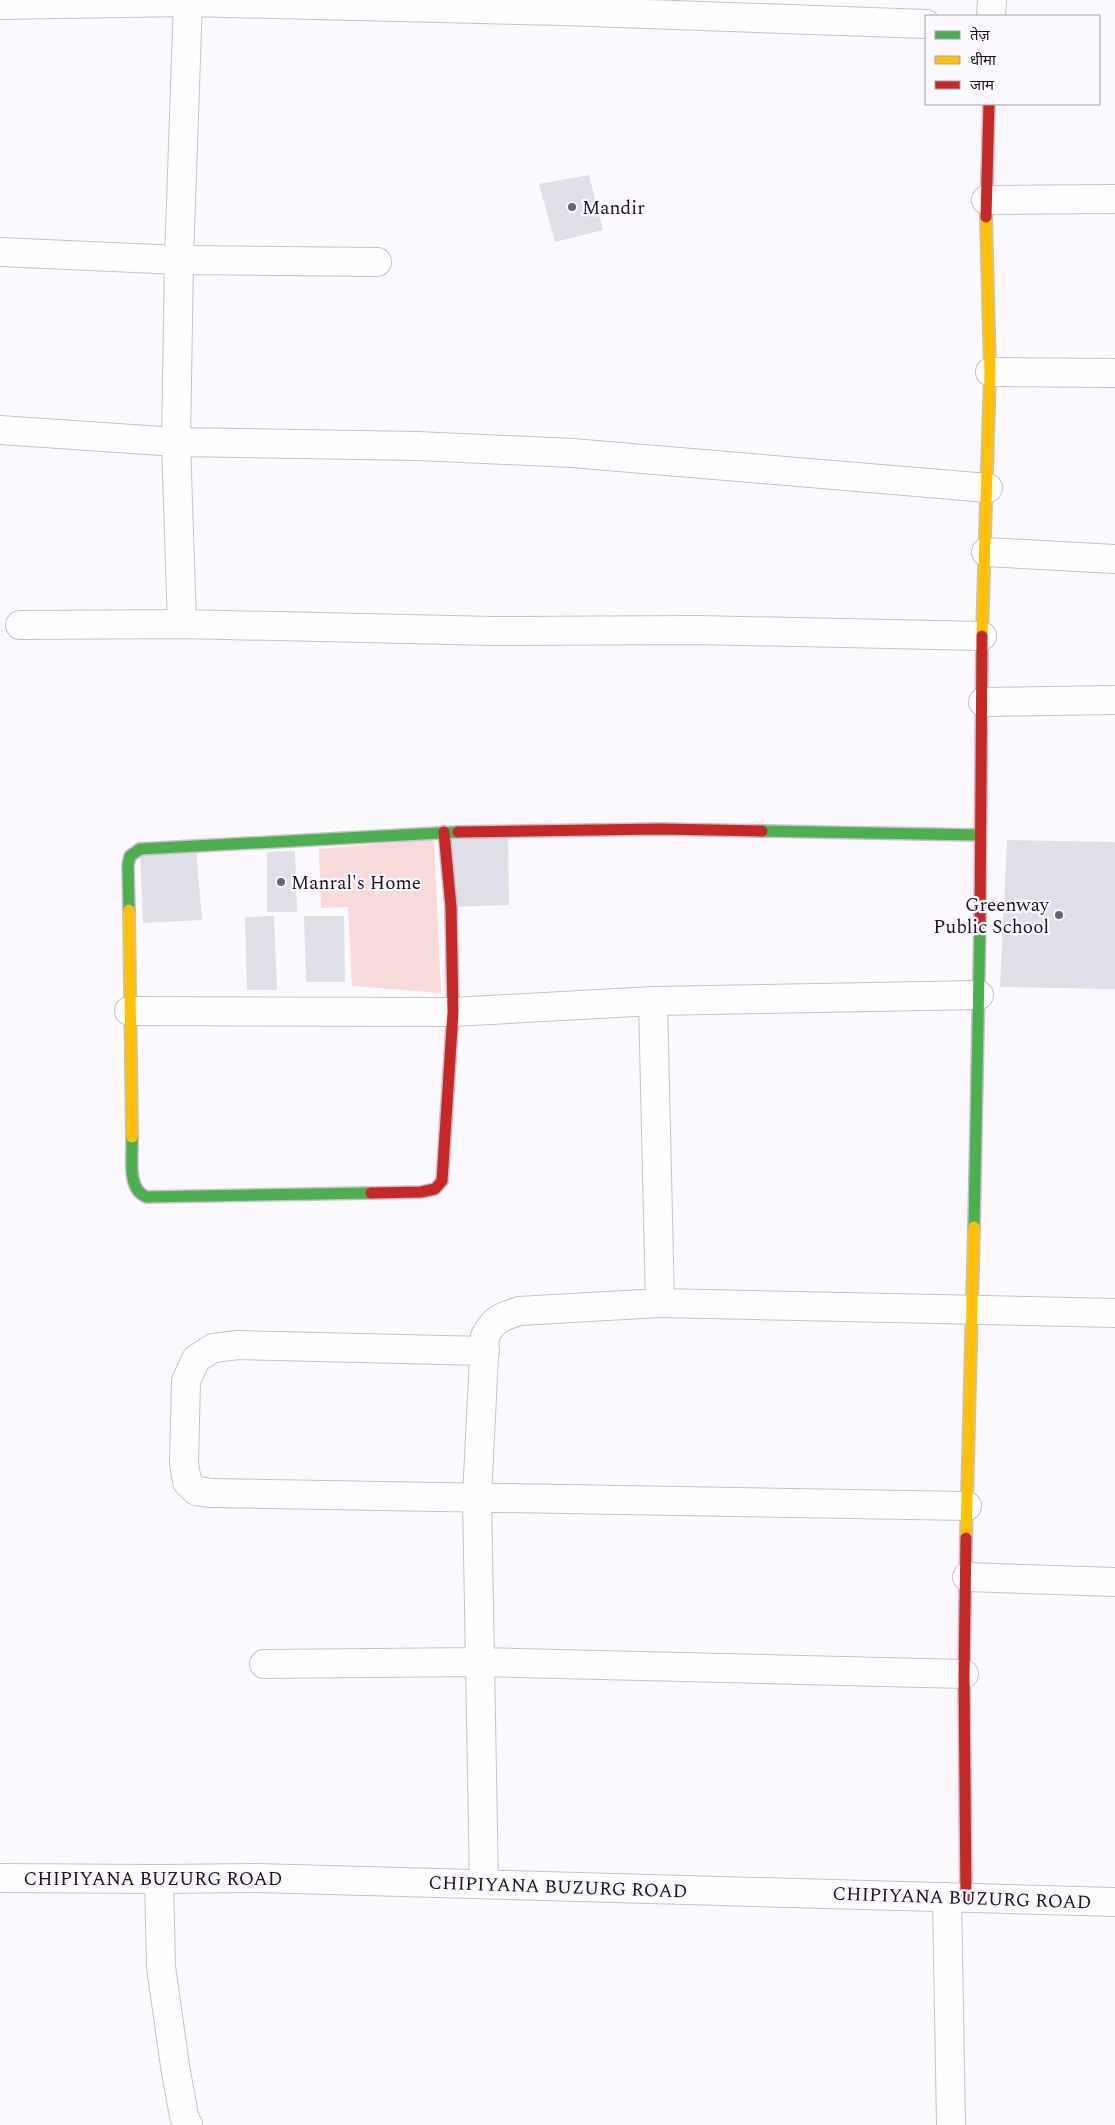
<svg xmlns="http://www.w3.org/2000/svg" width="1115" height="2125" font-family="Spectral,'Noto Sans Devanagari',serif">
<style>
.green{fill:#f8dadb}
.building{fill:#dfdfe8}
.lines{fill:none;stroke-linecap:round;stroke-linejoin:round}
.street-casing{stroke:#c6c1c9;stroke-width:30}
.fast-casing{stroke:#c6c1c9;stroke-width:14}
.slow-casing{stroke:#c6c1c9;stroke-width:14}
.jam-casing{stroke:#c6c1c9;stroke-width:14}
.street{stroke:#fffeff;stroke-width:28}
.fast{stroke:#4caf50;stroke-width:11}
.slow{stroke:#ffc107;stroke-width:11}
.jam{stroke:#c62828;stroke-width:11}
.poi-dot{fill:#6a646d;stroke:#fcf8ff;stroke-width:2}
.labels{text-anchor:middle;stroke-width:4.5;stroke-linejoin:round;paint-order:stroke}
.poi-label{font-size:19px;fill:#1b141f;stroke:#fcf8ff;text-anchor:start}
.street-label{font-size:19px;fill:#1b141f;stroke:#fcf8ff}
</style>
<rect width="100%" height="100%" fill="#fcf9fe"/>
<!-- green -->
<path class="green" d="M434,839L441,993L352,986L348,907L321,908L319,849Z"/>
<!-- building -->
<path class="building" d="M589,175L603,230L555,242L539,184Z
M508,836L509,905L451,907L449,837Z
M1007,840L1115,842V989L1000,987Z
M196,847L202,920L143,923L140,849Z
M295,851L297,912H267V852Z
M274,916L277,990H247L245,917Z
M304,916H344L345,982H306Z"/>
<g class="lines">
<!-- street casing -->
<g class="street-casing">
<path id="street" d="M188,0L179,260L176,442L182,624L494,631L697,630L982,636
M0,5L187,2L563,11L926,24
M991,16L992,0
M986,200L1115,199
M0,252L179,260L377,262
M990,372L1115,373
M0,430L176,442L417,446L572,453L988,488
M986,552L1115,559
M20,625L182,624
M983,702L1115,700
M653,1001L660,1303
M129,1011L453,1012L653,1001L979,995
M485,1351L238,1345L213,1348L196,1359L186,1381L184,1463L187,1482L196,1491L212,1493L967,1506
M967,1577L1115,1582
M264,1664L479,1662L964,1674
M0,1878L159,1879L257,1878L1115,1902
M159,1879L161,1967L175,2066L184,2116L188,2125
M484,1884L477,1497L485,1336C494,1319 501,1317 519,1311L660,1303L1115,1313
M947,1897L951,2125"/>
</g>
<!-- fast casing -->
<g class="fast-casing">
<path id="fast" d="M762,831L980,835
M129,910L128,865L130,856L140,849L458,832
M132,1137C133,1156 126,1190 147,1197L371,1193
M974,1227L980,922"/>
</g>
<!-- slow casing -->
<g class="slow-casing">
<path id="slow" d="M982,636L990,372L986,217
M129,910L132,1137
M966,1538L974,1227"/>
</g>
<!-- jam casing -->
<g class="jam-casing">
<path id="jam" d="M986,217L989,104
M458,832L661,829L762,831
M980,922L982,636
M371,1193L421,1192L435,1189L442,1181L453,1012L451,907L444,832
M966,1898L964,1674L966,1538"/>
</g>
<!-- street -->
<use href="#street" class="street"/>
<!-- fast -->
<use href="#fast" class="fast"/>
<!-- slow -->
<use href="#slow" class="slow"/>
<!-- jam -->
<use href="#jam" class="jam"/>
</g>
<!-- markers -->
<g class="poi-dot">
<circle cx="572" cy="207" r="5"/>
<circle cx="281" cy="882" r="5"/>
<circle cx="1059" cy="915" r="5"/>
</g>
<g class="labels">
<!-- poi labels -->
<g class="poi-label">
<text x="582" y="214">Mandir</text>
<text x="291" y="889">Manral's Home</text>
<text x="1049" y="911" text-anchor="end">Greenway<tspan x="1049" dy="22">Public School</tspan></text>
</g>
<!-- street labels -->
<g class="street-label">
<text x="153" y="1885">CHIPIYANA BUZURG ROAD</text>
<text transform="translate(558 1886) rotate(2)" y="7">CHIPIYANA BUZURG ROAD</text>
<text transform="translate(962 1897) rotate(2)" y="7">CHIPIYANA BUZURG ROAD</text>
</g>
</g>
<!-- legend -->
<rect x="925" y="15" width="175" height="90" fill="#fcf8ff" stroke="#a29da5"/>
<rect x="935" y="31" width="25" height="8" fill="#4caf50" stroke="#a29da5"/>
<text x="970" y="40" font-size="15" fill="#1b141f">तेज़</text>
<rect x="935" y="56" width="25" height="8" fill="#ffc107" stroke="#a29da5"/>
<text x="970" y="65" font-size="15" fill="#1b141f">धीमा</text>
<rect x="935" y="81" width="25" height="8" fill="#c62828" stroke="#a29da5"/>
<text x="970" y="90" font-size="15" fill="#1b141f">जाम</text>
</svg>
